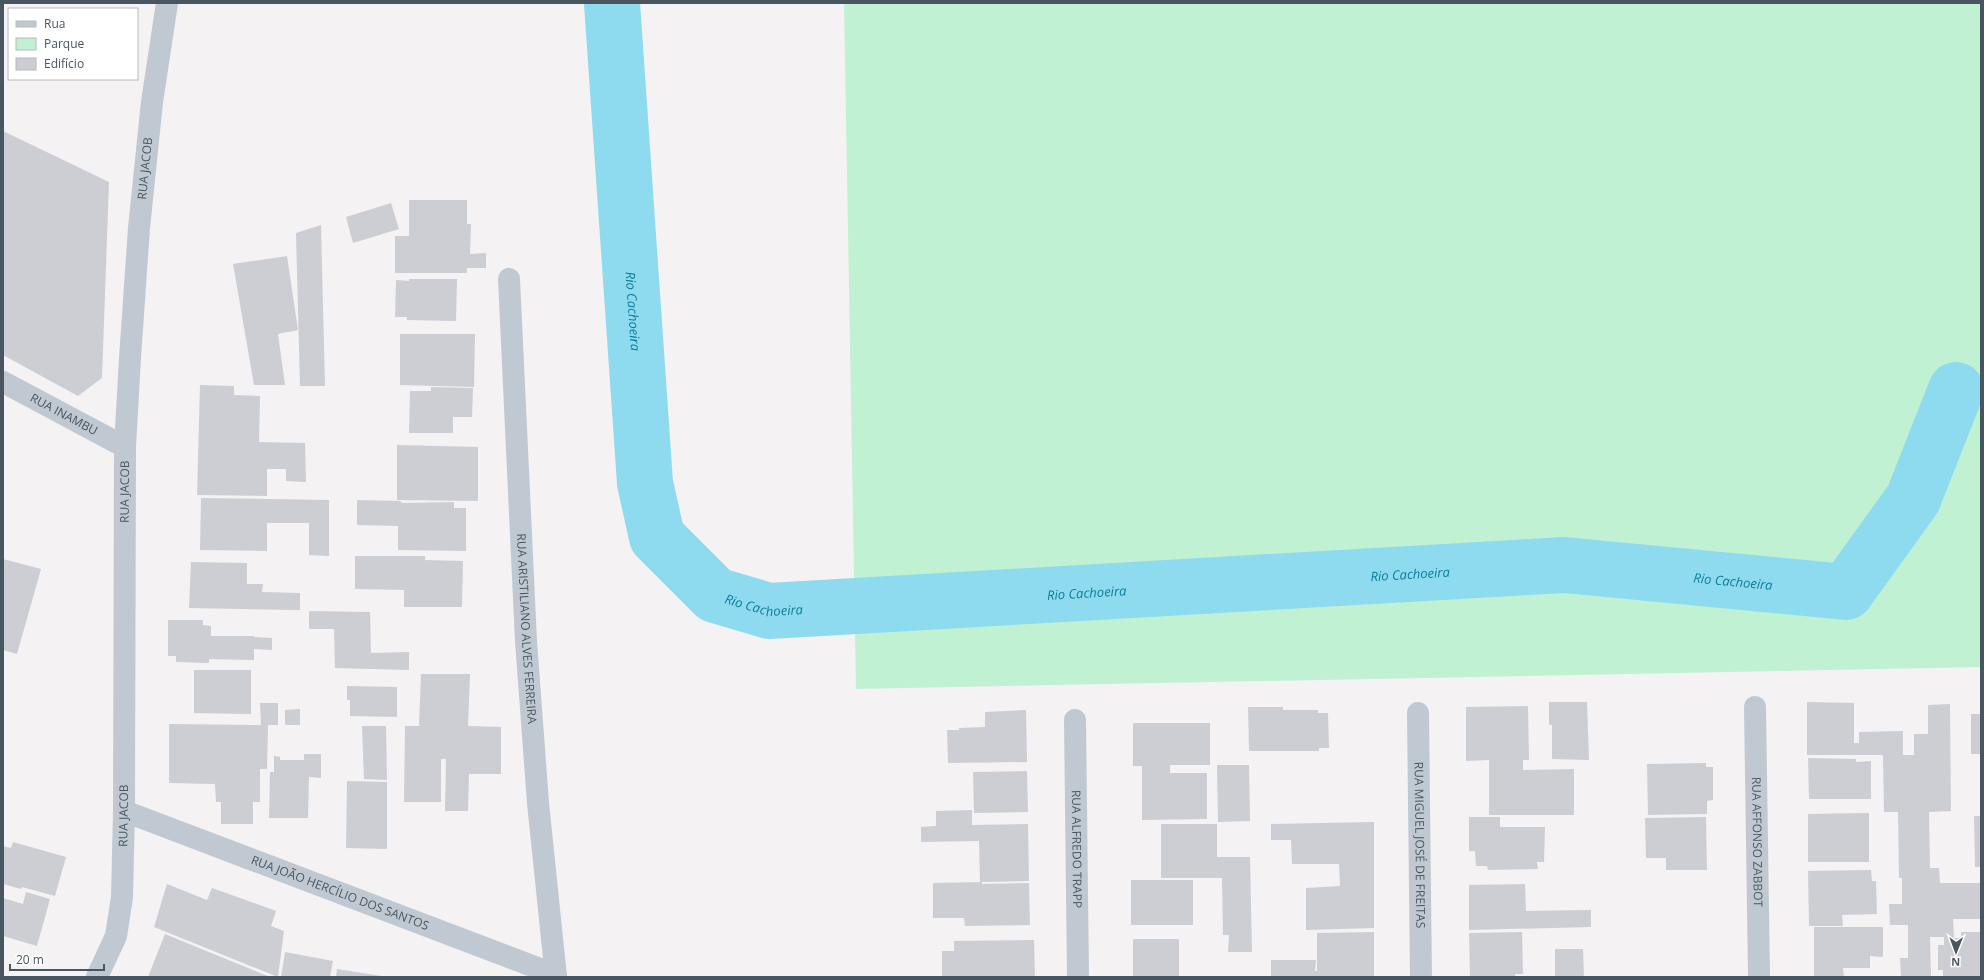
<svg xmlns="http://www.w3.org/2000/svg" width="1984" height="980" font-family="'Open Sans',sans-serif">
<style>
.green{fill:#c1f1d3}
.lines{fill:none;stroke-linecap:round;stroke-linejoin:round}
.river{stroke:#8edbef;stroke-width:56}
.building{fill:#ccced4}
.minor{stroke:#c0c9d1;stroke-width:22}
.labels{text-anchor:middle;stroke-width:3;stroke-linejoin:round;paint-order:stroke}
.street-label{font-size:12px;fill:#495560;stroke:#fff}
.water-label{font-size:13px;font-style:italic;fill:#0a7e9b;stroke:#fff}
</style>
<rect width="100%" height="100%" fill="#f4f2f2"/>
<!-- green -->
<path class="green" d="M844,3H1981V667L856,689Z"/>
<g class="lines">
<!-- river -->
<path class="river" id="s1" d="M612,3L645,483L657,537L715,595L769,611L1564,565L1846,592L1913,499L1956,390"/>
</g>
<!-- building -->
<path class="building" d="M3,131L109,182L102,378L78,396L3,355Z
M409,200H467V224H471L470,254L486,253V268H467V273H395V236H409Z
M391,203L399,229L353,243L346,217Z
M321,225L325,386H300L296,233Z
M287,256L298,330L278,334L285,385H254L233,264Z
M409,279H457L456,321L407,320V317H395L396,280L409,281Z
M400,334H475L474,387L400,385Z
M200,385L234,386V395L260,396L259,442L305,443L306,482L286,481V469H267V496L197,495Z
M431,387L473,388L472,417H453V433H409L410,391H431Z
M397,445L478,447V501L397,500Z
M201,498L329,500V556L309,555V523H267V551L200,550Z
M357,500L400,501L402,503L454,502V508H466V551L398,550V526L357,525Z
M355,556H425V560L463,561L462,607H404V590L355,589Z
M3,559L41,569L17,654L3,650Z
M191,562L247,563V584H263L262,592L300,593V610L189,608Z
M309,611L370,612L371,653L409,652V670L335,668L334,629H309Z
M168,620H203V625L211,626V636H254V637L272,638V650L254,649V660L209,659V663L176,662V656H168Z
M194,670H251V714L194,713Z
M421,674H470L468,726L501,727V774H469L468,811H445L446,759H441V802H404L405,726H421L419,725Z
M347,686L397,687V717L350,716V700H347Z
M1549,702H1587L1589,760L1552,759V725H1549Z
M1807,702L1854,703V743H1859V732L1903,731V755H1914V734H1928V705L1950,704L1951,811L1929,812L1930,868H1939L1940,883H1981V919H1953L1954,938H1961V932H1980L1981,977H1943V970H1938V945H1944V937H1930L1931,977H1901L1900,958H1908V925H1890L1889,904H1902V878H1899L1898,812H1884L1883,755H1807Z
M260,703H278V725H268L267,769H260V802H253V824H221V802H216L215,784L169,783V724L261,725Z
M1528,706L1529,760H1523V770L1574,769V815H1489V760L1466,761V707Z
M1248,707H1283V710H1318V713H1328L1329,748H1319V751H1249Z
M300,709V725H285V710Z
M1026,710L1027,762L948,763L947,730H959V728L985,727V712Z
M1971,714H1981V754H1971Z
M1133,723H1210V765H1170V773H1207V819L1142,820V766H1133Z
M362,726H386L387,780L364,779Z
M304,754H321V778L309,777L308,818H269L270,772H274V756L280,757V760H304Z
M1808,758L1856,759V762L1871,761V799H1809Z
M1706,763V767H1713V800L1707,801V814L1648,815L1647,764Z
M1217,765H1249L1250,821L1218,822Z
M1027,771L1028,812L974,813L973,772Z
M347,781L387,782V849L346,848Z
M972,810V825L1028,824L1029,881L982,882V884L1029,883L1030,925L965,926L964,918H933V883L980,882L979,841L921,842V827L936,826V811Z
M1869,813V862H1808V814Z
M1974,816H1981V867H1975Z
M1469,817H1500V827H1545L1544,862H1537L1538,869L1488,870L1487,866H1476L1475,851H1469Z
M1706,817L1707,870H1666V858H1646L1645,818Z
M1374,822V928L1306,930V888L1340,886L1339,864H1292L1291,840H1271V824Z
M1161,824H1217V857H1250L1252,952H1228L1229,935H1223L1222,878H1161Z
M13,842L66,857L55,896L22,887L21,889L3,884V846L11,848Z
M1871,870L1872,881H1876L1877,914L1842,915L1843,926H1809L1808,871Z
M1131,880H1193V925H1131Z
M167,884L207,900L212,888L276,911L271,926L284,931L278,977L154,927Z
M1525,884L1526,911L1591,910V927L1469,930V885Z
M26,892L50,899L37,946L3,936V898L23,904Z
M1814,927H1883V957L1870,956V968H1843L1844,977H1814Z
M1374,932V977H1271V960H1316L1315,971H1317V933Z
M1522,932L1523,974H1515V977H1470L1469,933Z
M165,934L270,977H148Z
M1133,939H1179V977H1133Z
M1034,940L1035,977H942V951H954V941Z
M1555,949H1583L1584,977H1555Z
M285,952L333,961L330,977H281Z
M337,969L382,976V977H336Z"/>
<g class="lines">
<!-- minor -->
<g class="minor">
<path id="s2" d="M509,279L526,641L538,803L556,977"/>
<path id="s3" d="M3,382L125,447"/>
<path id="s4" d="M1755,707L1759,977"/>
<path id="s5" d="M1418,713L1421,977"/>
<path id="s6" d="M1075,720L1078,977"/>
<path id="s7" d="M124,811L556,975"/>
<path id="s8" d="M97,977L116,936L122,897L124,811L125,447L130,358L139,228L152,102L167,3"/>
</g>
</g>
<g class="labels">
<!-- street labels -->
<g class="street-label">
<text dy="4" stroke="none"><textPath href="#s8" startOffset="814">RUA JACOB</textPath></text>
<text dy="4" stroke="none"><textPath href="#s3" startOffset="69">RUA INAMBU</textPath></text>
<text dy="4" stroke="none"><textPath href="#s8" startOffset="490">RUA JACOB</textPath></text>
<text dy="4" stroke="none"><textPath href="#s2" startOffset="350">RUA ARISTILIANO ALVES FERREIRA</textPath></text>
<text dy="4" stroke="none"><textPath href="#s8" startOffset="166">RUA JACOB</textPath></text>
<text dy="4" stroke="none"><textPath href="#s4" startOffset="135">RUA AFFONSO ZABBOT</textPath></text>
<text dy="4" stroke="none"><textPath href="#s5" startOffset="132">RUA MIGUEL JOSÉ DE FREITAS</textPath></text>
<text dy="4" stroke="none"><textPath href="#s6" startOffset="129">RUA ALFREDO TRAPP</textPath></text>
<text dy="4" stroke="none"><textPath href="#s7" startOffset="231">RUA JOÃO HERCÍLIO DOS SANTOS</textPath></text>
</g>
<!-- water labels -->
<g class="water-label">
<text dy="5" stroke="none"><textPath href="#s1" startOffset="309">Rio Cachoeira</textPath></text>
<text dy="5" stroke="none"><textPath href="#s1" startOffset="1317">Rio Cachoeira</textPath></text>
<text dy="5" stroke="none"><textPath href="#s1" startOffset="1641">Rio Cachoeira</textPath></text>
<text dy="5" stroke="none"><textPath href="#s1" startOffset="993">Rio Cachoeira</textPath></text>
<text dy="5" stroke="none"><textPath href="#s1" startOffset="669">Rio Cachoeira</textPath></text>
</g>
</g>
<!-- border -->
<rect width="1984" height="980" fill="none" stroke="#495560" stroke-width="8"/>
<!-- legend -->
<rect x="8" y="8" width="130" height="72" fill="#ffffff" stroke="#b6bbbf"/>
<rect x="16" y="21" width="20" height="6" fill="#c0c9d1" stroke="#b6bbbf"/>
<text x="44" y="28" font-size="12" fill="#495560">Rua</text>
<rect x="16" y="38" width="20" height="12" fill="#c1f1d3" stroke="#b6bbbf"/>
<text x="44" y="48" font-size="12" fill="#495560">Parque</text>
<rect x="16" y="58" width="20" height="12" fill="#ccced4" stroke="#b6bbbf"/>
<text x="44" y="68" font-size="12" fill="#495560">Edifício</text>
<!-- north arrow -->
<g transform="translate(1956 952) rotate(181)" stroke="#ffffff" stroke-width="3" paint-order="stroke">
<path d="M0-3L7 15L0 10L-7 15Z" fill="#495560"/>
<text y="-6" font-size="11" font-weight="bold" text-anchor="middle" fill="#495560">N</text>
</g>
<!-- scale -->
<path d="M10 964v6h94v-6" fill="none" stroke="#495560" stroke-width="2"/>
<text x="16" y="964" font-size="12" fill="#495560" stroke="#ffffff" stroke-width="3" paint-order="stroke">20 m</text>
</svg>
